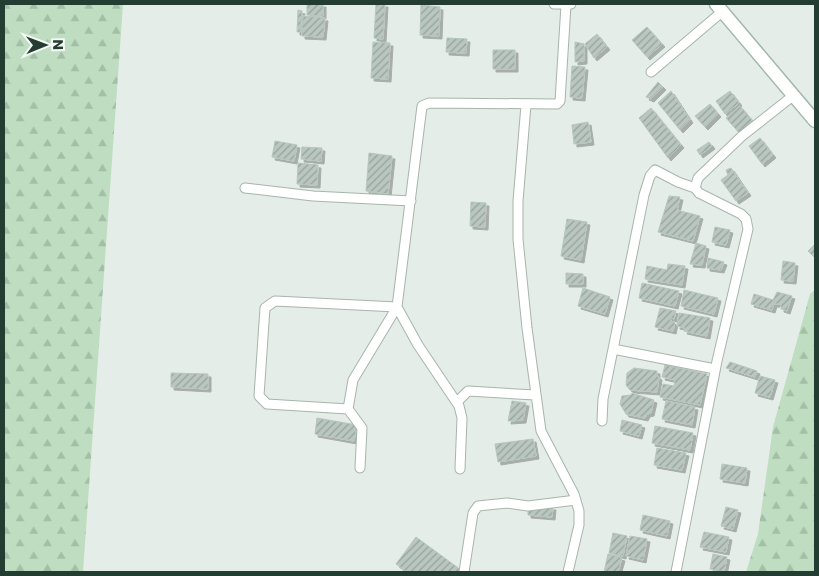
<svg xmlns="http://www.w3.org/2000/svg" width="819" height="576" font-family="Poppins,sans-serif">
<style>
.forest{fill:url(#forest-firs)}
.building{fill:url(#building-hatch);stroke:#b6c6bd;filter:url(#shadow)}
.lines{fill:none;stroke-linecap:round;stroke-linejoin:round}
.minor-casing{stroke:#a7b5ad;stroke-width:11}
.secondary-casing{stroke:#a3b8ad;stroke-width:15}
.minor{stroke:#fff;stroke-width:9}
.secondary{stroke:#fff;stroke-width:12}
</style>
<defs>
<pattern id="forest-firs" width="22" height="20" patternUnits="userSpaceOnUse" patternTransform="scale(1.25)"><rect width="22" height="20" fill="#beddc1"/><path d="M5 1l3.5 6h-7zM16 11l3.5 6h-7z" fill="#a3bfa6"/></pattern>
<pattern id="building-hatch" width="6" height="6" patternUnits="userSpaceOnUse" patternTransform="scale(1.25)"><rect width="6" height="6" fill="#b9c7c0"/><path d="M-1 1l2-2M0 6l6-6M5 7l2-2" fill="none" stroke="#96a39d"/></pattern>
<filter id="shadow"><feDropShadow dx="3" dy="3" stdDeviation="0" flood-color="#0004"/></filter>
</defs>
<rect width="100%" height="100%" fill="#e4ede7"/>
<!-- forest -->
<path class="forest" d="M4,4H123L83,572H4Z
M815,290V572H746L758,534L773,427L810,294Z"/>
<!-- building -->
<path class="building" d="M307,4H323V16L307,15Z
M376,4H385L383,39L374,38Z
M421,5L440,7L439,36L420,35Z
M298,10L302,11L300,32H297Z
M303,16L325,18L323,37L302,36Z
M647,27L662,44L647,57L632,40Z
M597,34L607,47L594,58L585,44Z
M447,38L467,39L466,53L446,52Z
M373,42L390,43L388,79L371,78Z
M575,42L584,44V61L575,62Z
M493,50H515V69H493Z
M572,66L585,67L582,98L570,97Z
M658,82L663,87L651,99L646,97Z
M671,91L690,120L680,130L658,103Z
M730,91L739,103L725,114L716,101Z
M710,104L718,114L705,127L695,116Z
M740,106L755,124L742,136L726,118Z
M651,108L681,145L668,158L639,118Z
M588,122L591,142L574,144L572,125Z
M760,138L773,155L762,164L749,146Z
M275,141L297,145L294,161L272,157Z
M709,142L712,146L700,155L697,150Z
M302,147L322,148L321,161L301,159Z
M369,153L392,156L388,194L366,191Z
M298,163L318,165L317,185L297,184Z
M731,168L748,193L736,201L721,180L728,175L726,170Z
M669,196L680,197L677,210L700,216L693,241L658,232Z
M471,202L486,203L485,227L470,226Z
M567,219L587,222L581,260L561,256Z
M715,227L730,230L726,245L712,242Z
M696,243L706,246L702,265L690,264Z
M815,244V258L808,251Z
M708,258L724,262L721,270L707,268Z
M783,261L795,263L793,281L781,280Z
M668,264L685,266L682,285L645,279L647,266L667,270Z
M566,273L583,274V284H566Z
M642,283L679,291L675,306L639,298Z
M583,288L610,297L605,314L578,306Z
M684,290L718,298L714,314L681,306Z
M777,292L792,296L787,311L781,309V304H774L772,310L751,304L754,294L773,300Z
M660,308L676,311L674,319L671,318L670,321L675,322L673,331L655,327Z
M679,313L710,318L707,336L684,331L685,328L677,326Z
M730,362L757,371L755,377L726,368Z
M665,365L707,374L700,405L660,397L663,384L674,386L675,380L662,377Z
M634,368L657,371V376L659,377L657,392L630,390L626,385L627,373Z
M171,373L208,374V389L171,387Z
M760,376L775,380L770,397L755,393Z
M632,393L654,400L651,413L647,414L645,418L626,414L620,404L622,396L631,395Z
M512,401L526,403L523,420L508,421Z
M666,401L695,407L692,425L662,419Z
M317,418L357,425L354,441L315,434Z
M622,420L642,425L639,436L620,431Z
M655,426L693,433L690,450L652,443Z
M533,439L536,456L498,462L495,444Z
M657,448L686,453L682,470L654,465Z
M722,464L747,468L745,483L720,479Z
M528,506L553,507L552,517L528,515Z
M726,507L738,510L733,529L721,526Z
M643,515L670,521L667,536L640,530Z
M704,532L729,537L726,552L700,547Z
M613,533L627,536L623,556L609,553Z
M630,536L647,539L643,560L626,556Z
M416,537L461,570L460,572H407L396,564Z
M608,554L622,558L618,572H604Z
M713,554L727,557L724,572L710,569Z"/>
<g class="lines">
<!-- minor casing -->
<g class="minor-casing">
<path id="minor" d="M554,4H571
M651,72L723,11
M526,105L518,201V239L527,328L541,431L574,494L579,511V525L568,572
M245,188L313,196L411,201
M397,307L418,345L459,406L462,418L460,469
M613,349L715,369
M457,402L468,391L535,395
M348,409L353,380L397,307L422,106L429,103L557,104L560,101L566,5
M602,421L603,399L644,195L650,176L655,170L678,182L695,188
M360,468L362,428L348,409L267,404L259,396L265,308L275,301L397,307
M464,572L473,513L478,506L507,503L528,506L576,500
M676,572L717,361L748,229L746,219L741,214L699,193L695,188L698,178L742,136L794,95"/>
</g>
<!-- secondary casing -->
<g class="secondary-casing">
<path id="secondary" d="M716,4L815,121"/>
</g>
<!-- minor -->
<use href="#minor" class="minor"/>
<!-- secondary -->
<use href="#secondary" class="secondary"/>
</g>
<!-- border -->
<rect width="819" height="576" fill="none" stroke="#243d32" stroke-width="10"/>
<!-- north arrow -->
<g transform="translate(45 45) rotate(89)" stroke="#f4f9f6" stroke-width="4" paint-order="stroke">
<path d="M0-4L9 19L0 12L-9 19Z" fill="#243d32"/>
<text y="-8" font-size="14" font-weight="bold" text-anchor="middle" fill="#243d32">N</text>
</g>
</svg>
